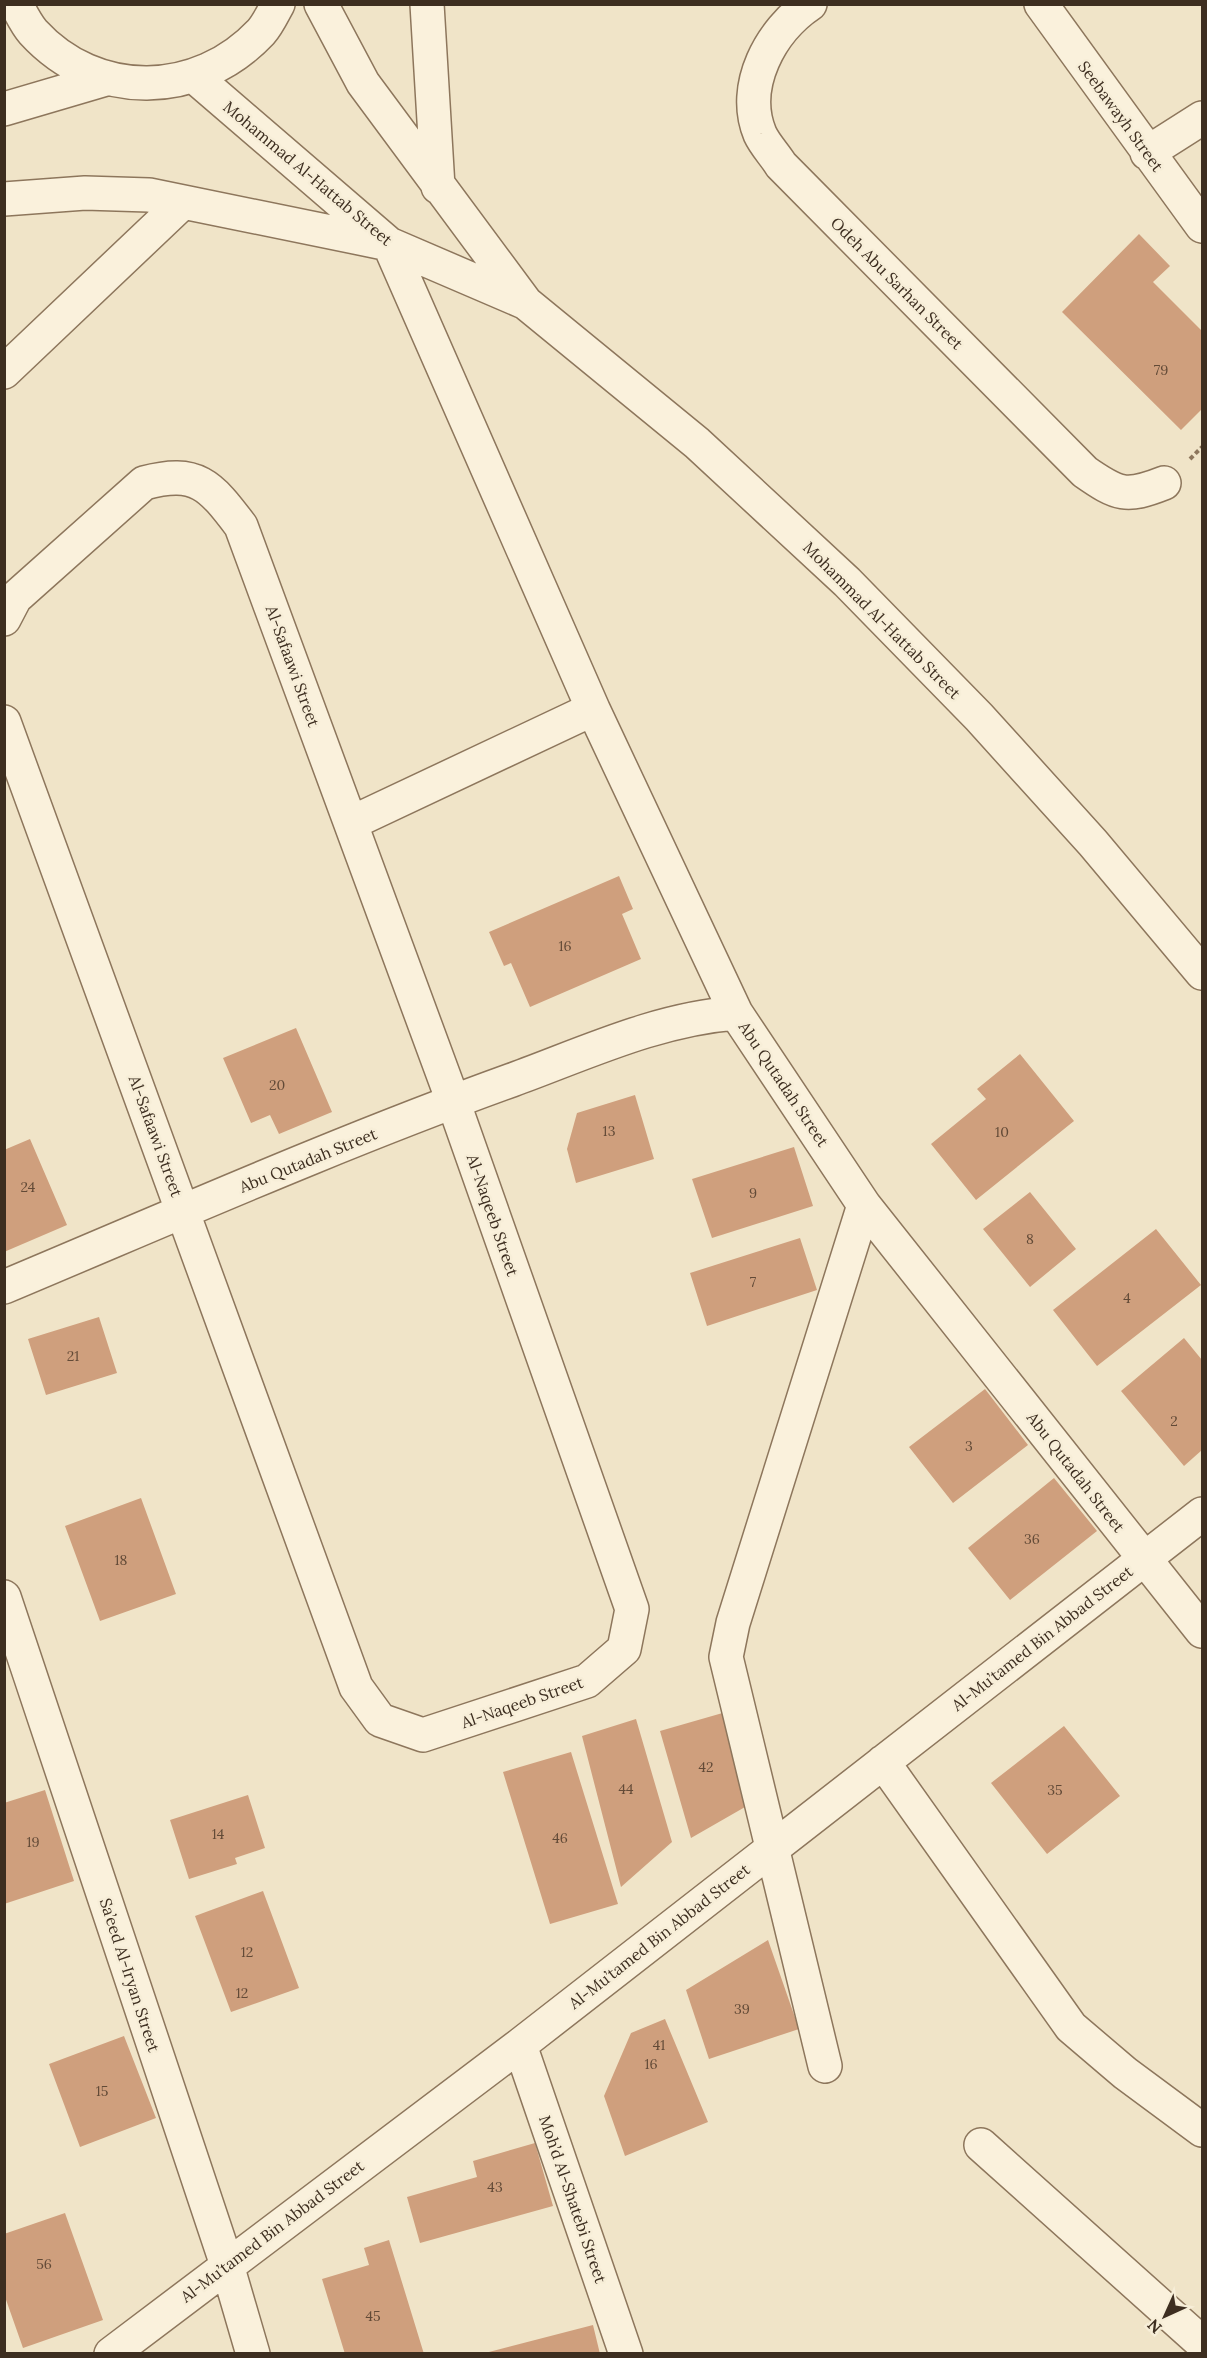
<svg xmlns="http://www.w3.org/2000/svg" width="1207" height="2358" font-family="Lora,serif">
<style>
.building{fill:#cf9f7d}
.lines{fill:none;stroke-linecap:round;stroke-linejoin:round}
.minor-casing{stroke:#8d765c;stroke-width:36}
.path{stroke:#8d765c;stroke-width:4;stroke-dasharray:4.5 3;stroke-linecap:butt}
.minor{stroke:#faf1dc;stroke-width:33}
.labels{text-anchor:middle;stroke-width:5;stroke-linejoin:round;paint-order:stroke}
.number-label{font-size:14px;fill:#624a37}
.street-label{font-size:16px;fill:#3d2e20;stroke:#f7eed8}
</style>
<rect width="100%" height="100%" fill="#f0e4c8"/>
<!-- building -->
<path class="building" d="M1139,234L1170,266L1153,282L1202,331V409L1181,430L1062,312Z
M619,876L633,909L622,914L641,959L530,1007L511,963L504,966L489,932Z
M296,1028L332,1112L279,1134L270,1115L251,1123L223,1058Z
M1020,1054L1074,1121L976,1200L931,1144L986,1099L977,1089Z
M635,1095L654,1159L576,1183L567,1149L577,1113Z
M30,1139L67,1225L4,1252V1150Z
M794,1147L813,1206L712,1238L692,1179Z
M1030,1192L1076,1249L1030,1287L983,1229Z
M1156,1229L1201,1285L1097,1366L1053,1310Z
M800,1238L817,1290L707,1326L690,1273Z
M99,1317L117,1373L46,1395L28,1339Z
M1184,1338L1202,1360V1450L1184,1466L1121,1391Z
M985,1389L1028,1445L953,1503L909,1447Z
M1054,1478L1097,1531L1010,1600L968,1548Z
M141,1498L176,1594L100,1621L65,1526Z
M726,1712L752,1803L691,1838L660,1731Z
M636,1719L672,1842L621,1887L582,1736Z
M1064,1726L1120,1796L1047,1854L991,1783Z
M571,1752L618,1904L550,1924L503,1772Z
M45,1790L74,1881L4,1904V1803Z
M248,1795L265,1848L235,1858L237,1864L189,1879L170,1820Z
M263,1891L299,1988L231,2012L195,1916Z
M768,1940L799,2029L709,2059L686,1990Z
M665,2019L708,2122L625,2156L604,2096L631,2033Z
M124,2036L156,2118L80,2147L49,2064Z
M535,2143L553,2206L420,2243L407,2197L477,2177L473,2161Z
M65,2213L103,2320L23,2348L4,2294V2234Z
M389,2240L424,2354H345L322,2279L369,2265L364,2248Z
M593,2325L600,2354H485V2353Z"/>
<g class="lines">
<!-- minor casing -->
<g class="minor-casing">
<path id="minor" d="M16,4C21,13 26,24 33,32C96,101 198,99 261,32C268,24 273,13 278,4
M321,4L363,83L526,303L697,443L847,582L979,717L1093,843L1202,973
M427,4L438,187
M810,4C771,30 740,86 760,134C765,145 775,155 781,165L1085,472C1118,495 1126,498 1164,483
M1041,4L1202,226
M195,77L389,244L524,302
M4,109L106,79
M1147,153L1202,118
M4,199L85,193L149,195L389,244L593,709
M4,372L182,203
M4,619L15,598L144,483C197,469 210,485 241,526L453,1101L632,1609L624,1649L587,1681L423,1735L380,1720L356,1687L4,722
M351,823L593,709L736,1013L864,1205L1202,1631
M4,1287C173,1216 340,1142 512,1080C586,1053 657,1019 736,1013
M4,1597L227,2265L253,2354
M883,1762L1071,2027L1125,2073L1202,2130
M520,2045L626,2354
M825,2066L726,1657L733,1623L864,1205
M981,2145L1202,2343
M111,2354L520,2045L1202,1514"/>
</g>
<!-- path -->
<path class="path" d="M1190,459L1202,447"/>
<!-- minor -->
<use href="#minor" class="minor"/>
</g>
<g class="labels">
<!-- number labels -->
<g class="number-label">
<text x="1161" y="375">79</text>
<text x="565" y="951">16</text>
<text x="277" y="1090">20</text>
<text x="609" y="1136">13</text>
<text x="1002" y="1137">10</text>
<text x="28" y="1192">24</text>
<text x="753" y="1198">9</text>
<text x="1030" y="1244">8</text>
<text x="753" y="1287">7</text>
<text x="1127" y="1303">4</text>
<text x="73" y="1361">21</text>
<text x="1174" y="1426">2</text>
<text x="969" y="1451">3</text>
<text x="1032" y="1544">36</text>
<text x="121" y="1565">18</text>
<text x="706" y="1772">42</text>
<text x="626" y="1794">44</text>
<text x="1055" y="1795">35</text>
<text x="218" y="1839">14</text>
<text x="560" y="1843">46</text>
<text x="33" y="1847">19</text>
<text x="247" y="1957">12</text>
<text x="242" y="1998">12</text>
<text x="742" y="2014">39</text>
<text x="659" y="2050">41</text>
<text x="651" y="2069">16</text>
<text x="102" y="2096">15</text>
<text x="495" y="2192">43</text>
<text x="44" y="2269">56</text>
<text x="373" y="2321">45</text>
</g>
<!-- street labels -->
<g class="street-label">
<text transform="translate(1121 116) rotate(54)" y="6">Seebawayh Street</text>
<text transform="translate(308 173) rotate(40)" y="6">Mohammad Al-Hattab Street</text>
<text transform="translate(897 283) rotate(45)" y="6">Odeh Abu Sarhan Street</text>
<text transform="translate(882 620) rotate(45)" y="6">Mohammad Al-Hattab Street</text>
<text transform="translate(293 666) rotate(70)" y="6">Al-Safaawi Street</text>
<text transform="translate(784 1084) rotate(56)" y="6">Abu Qutadah Street</text>
<text transform="translate(156 1136) rotate(70)" y="6">Al-Safaawi Street</text>
<text transform="translate(308 1160) rotate(-22)" y="6">Abu Qutadah Street</text>
<text transform="translate(493 1215) rotate(71)" y="6">Al-Naqeeb Street</text>
<text transform="translate(1076 1472) rotate(52)" y="6">Abu Qutadah Street</text>
<text transform="translate(1042 1638) rotate(-38)" y="6">Al-Mu’tamed Bin Abbad Street</text>
<text transform="translate(522 1702) rotate(-19)" y="6">Al-Naqeeb Street</text>
<text transform="translate(659 1936) rotate(-38)" y="6">Al-Mu’tamed Bin Abbad Street</text>
<text transform="translate(130 1975) rotate(72)" y="6">Sa’eed Al-Iryan Street</text>
<text transform="translate(573 2199) rotate(71)" y="6">Moh’d Al-Shatebi Street</text>
<text transform="translate(272 2231) rotate(-37)" y="6">Al-Mu’tamed Bin Abbad Street</text>
</g>
</g>
<!-- border -->
<rect width="1207" height="2358" fill="none" stroke="#3d2e20" stroke-width="12"/>
<!-- north arrow -->
<g transform="translate(1165 2316) rotate(225)" stroke="#f7eed8" stroke-width="4.5" paint-order="stroke">
<path d="M0-4.5L10 22L0 15L-10 22Z" fill="#3d2e20"/>
<text y="-9" font-size="16" font-weight="bold" text-anchor="middle" fill="#3d2e20">N</text>
</g>
</svg>
